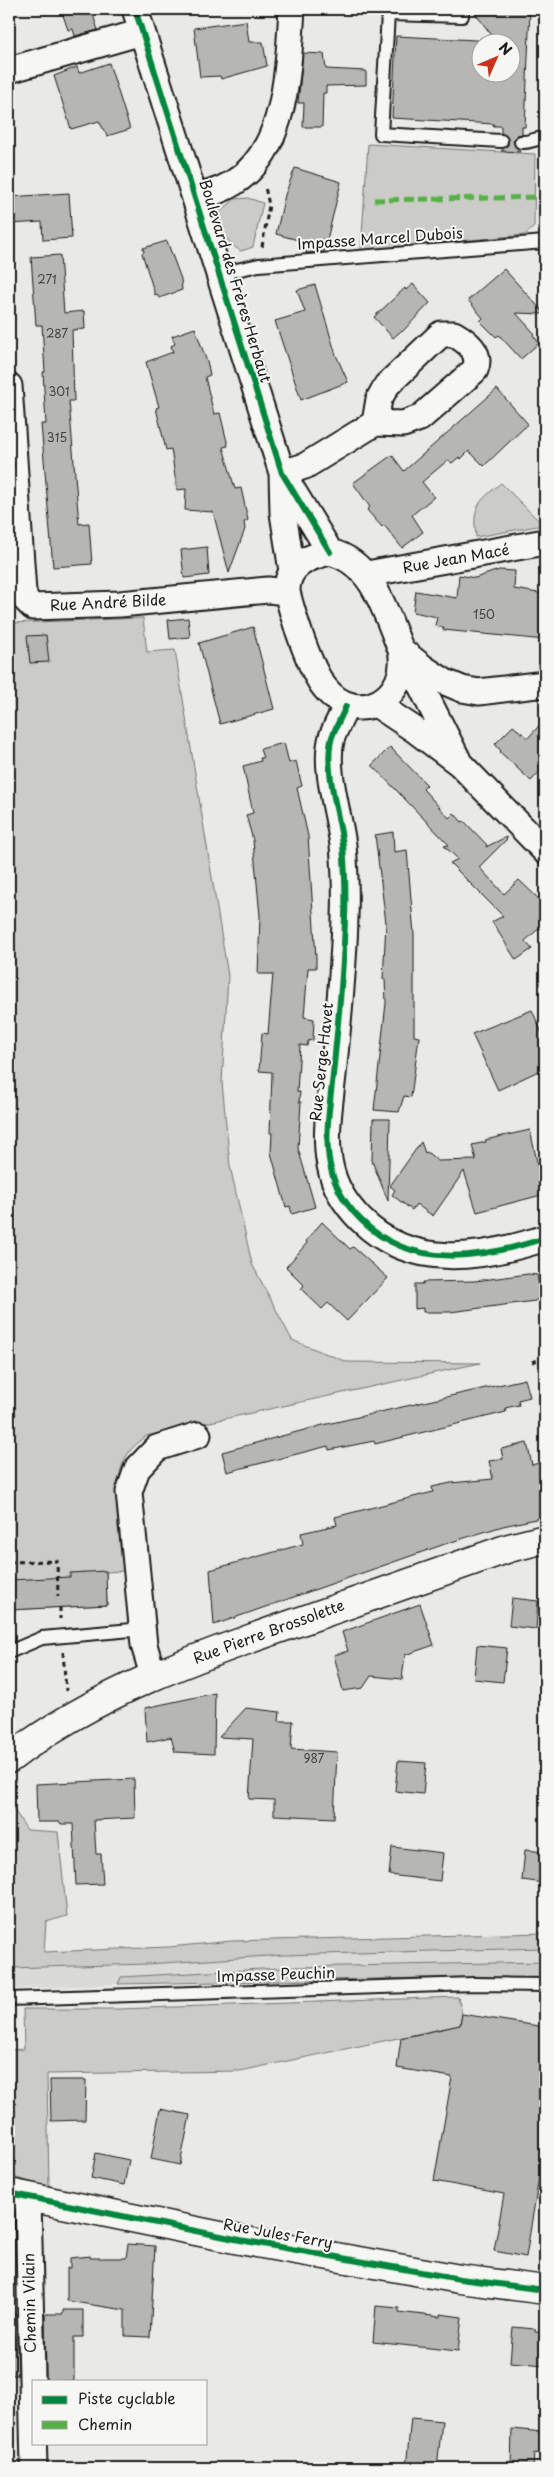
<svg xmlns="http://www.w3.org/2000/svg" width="554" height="2477" font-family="'Playpen Sans',sans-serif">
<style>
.built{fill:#dadad6}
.green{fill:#cbcbc7;stroke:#747472}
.building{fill:#b6b6b3;stroke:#1c1c1c;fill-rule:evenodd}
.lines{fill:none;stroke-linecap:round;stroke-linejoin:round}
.lane-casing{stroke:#1c1c1c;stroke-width:16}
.street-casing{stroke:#1c1c1c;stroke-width:29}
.secondary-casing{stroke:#1c1c1c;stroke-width:31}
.path{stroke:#1c1c1c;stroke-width:3;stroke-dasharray:5 4;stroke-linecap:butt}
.lane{stroke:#f6f6f2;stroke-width:12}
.street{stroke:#f6f6f2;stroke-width:25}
.secondary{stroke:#f6f6f2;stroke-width:28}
.quiet{stroke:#55b145;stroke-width:5;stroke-dasharray:10 5;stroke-linecap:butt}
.cycleway-casing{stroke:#f6f6f2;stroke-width:9}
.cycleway{stroke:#00873e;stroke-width:6}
.labels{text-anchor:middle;stroke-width:4;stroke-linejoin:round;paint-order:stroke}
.number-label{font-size:12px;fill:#424242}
.street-label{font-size:15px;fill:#1c1c1c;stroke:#f6f6f2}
</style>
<rect width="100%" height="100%" fill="#e9e9e5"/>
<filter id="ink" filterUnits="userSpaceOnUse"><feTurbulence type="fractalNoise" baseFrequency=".02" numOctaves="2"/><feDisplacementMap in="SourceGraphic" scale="10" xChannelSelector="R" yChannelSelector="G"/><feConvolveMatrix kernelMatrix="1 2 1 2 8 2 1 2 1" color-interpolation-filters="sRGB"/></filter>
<g filter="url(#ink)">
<!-- built -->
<path class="built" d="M545,1948V1962L297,1967L121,1977L118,1984L9,1989V1968L148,1964L283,1955Z"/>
<!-- green -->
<path class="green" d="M368,144L535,154L534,227L525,235L361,250Z
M248,198L263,203L253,247L241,251C226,243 218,228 220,212L235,199Z
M501,483L543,525L476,537C472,506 478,502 501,483Z
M143,618L147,652L175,650L228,976L222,1082L230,1166L252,1264L292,1340L347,1362L480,1363L146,1436C141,1441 133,1446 129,1452C108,1482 120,1536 123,1571L106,1572L107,1605L9,1610V623Z
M9,1802L27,1830L58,1832L67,1916L46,1922L44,1952L169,1947L232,1941L545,1933V1948L283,1955L148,1964L9,1968Z
M545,1962V1978L476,1977L118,1984L121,1977L297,1967Z
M458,1997L462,2014L460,2025L240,2071L47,2074L49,2187L9,2176V2050L24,2049L23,2009H119Z"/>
<!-- building -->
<path class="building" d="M61,9H91L98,30L75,36L73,29L68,30Z
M472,9H530L525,127H522V134L517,135L513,141L520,152L501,151L508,145V138L501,133V126H493L494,124L392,118L396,36L496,41ZM482,42H512V72H482Z
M246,21L249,42H263L267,66L221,79L220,76L200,77L194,28Z
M303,53L324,54L326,69L366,71V85L326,86V93H323L322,127H303L304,103H298Z
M109,63L130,129L107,136L99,121L71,129L54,76L77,67L79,73Z
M295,168L341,182L324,252L306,253L305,242L276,234L285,195Z
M69,193L72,238L43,240L42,222L9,224V197Z
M167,241L181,279L182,290L159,298L157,294L155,295L142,253L144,252L143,248Z
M60,255L64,313L84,311L85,329L72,330L74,401H69L79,524L89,523L92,564L53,567L41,424H46L43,372H45L42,325H36L31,257Z
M504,269L545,314L516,313L535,334L533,335L539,343L521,359L499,335L496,337L480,321L483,318L468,300Z
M413,284L430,303L402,332L401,331L393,338L374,317L405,288L406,290Z
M315,285L336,355L348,382L301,400L275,321L305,312L297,290Z
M195,328L208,365L210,375L205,377L214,414L220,413L228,446L223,447L235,489L241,488L248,520L244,522L245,529L229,573L213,512L185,510L186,489L177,490L171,449L166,450L156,408L159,407L146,362L173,352L171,346L175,344L172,336Z
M497,389L528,424L484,466L469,451L461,459L459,457L452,463L448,460L422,482L434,497L412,515L423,532L402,548L384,525L382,527L367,510L370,507L353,483L392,455L404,471Z
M207,547L209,575L184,578L181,550Z
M499,570L515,571L514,589L545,594V640L443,630L444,628L435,626L437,617L413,612L416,591L457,598L459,575L475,578Z
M188,618L190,637L170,639L168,620Z
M253,627L274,709L220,724L199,643Z
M46,635L49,662L30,663L27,636Z
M545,719V766L531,781L500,752L501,751L495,744L513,726L528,738Z
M284,743L289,763L296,761L302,786L297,788L308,836L316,958V968H308L304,1017L314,1019L313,1040L308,1041L307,1046L300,1045L297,1092H300L299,1102H301L298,1148L315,1207L292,1214L290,1206L286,1207L271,1153L272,1133H270L272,1072L259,1071L262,1033L268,1034L273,974H258L260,916L253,840L246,815L253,813L243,766L261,761L260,758H263L260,749Z
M390,747L427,785L423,789L449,818L454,813L462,822L464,821L487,845L486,847L506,837L507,839L479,867L504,894L519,880L545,905V923L525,941L532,949L516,960L492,922L503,916L450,863L458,859L444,846L449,845L372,765Z
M393,832L394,852L407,850L414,935V1036L419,1037L411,1097L404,1096L399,1112L374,1110L386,1003L385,979H383L386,923L375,835Z
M532,1010L545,1040V1068L498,1090L472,1034Z
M373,1119H390L388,1201L372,1161Z
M530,1130L538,1166L541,1165L545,1177V1194L477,1212L464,1171L433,1216L416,1204L412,1210L392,1195L395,1190L390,1186L421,1142L425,1153L427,1152L438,1161L476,1160L472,1145L486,1142L485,1140Z
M322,1222L350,1249L353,1247L388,1278L347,1321L328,1303L322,1309L301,1289L304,1285L286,1267L307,1243L306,1241Z
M528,1274L537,1275L541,1296L535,1301L450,1312H423V1308L415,1309V1284H423V1282L475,1281Z
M525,1379L530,1397L518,1400L519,1405L505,1408L506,1412L375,1444L374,1441L329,1450L328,1446L227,1472L222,1452L323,1425Z
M527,1443L532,1465L545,1461V1517L503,1526L445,1544L214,1625L210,1570L303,1544L301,1533L337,1525L335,1517L433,1492L432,1487L451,1483L493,1479L489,1461L503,1459L501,1449Z
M106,1571L107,1605L9,1610V1580L70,1577V1573Z
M512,1598L538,1601L536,1629L509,1626Z
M420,1604L434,1645L405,1655L402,1679L371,1676L363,1688L343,1691L334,1655L348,1651L342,1632Z
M477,1645L507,1648L503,1682L474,1679Z
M215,1693L214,1754L175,1752L171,1737L147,1742L145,1708Z
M246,1708L280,1712L279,1721H293L291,1749L337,1752L334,1818L274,1815V1800L249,1799L253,1739L219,1737Z
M398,1761L426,1763L423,1794L395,1791Z
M134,1779L135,1818L94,1820L96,1854H101L103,1884L76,1885L73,1824H61L60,1822H37L36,1784Z
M392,1847L443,1853L440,1881L389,1875Z
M525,1850L545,1852V1883L522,1880Z
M462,2014L545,2027V2140L526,2257L494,2251L504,2194L434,2181L452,2077L397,2068L401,2038L460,2025Z
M50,2080H86L85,2120L51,2121Z
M160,2109L190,2115L180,2165L151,2159Z
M96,2153L129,2160L124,2185L91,2178Z
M128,2244L155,2246L150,2337L125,2336V2310L67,2301V2268H70V2258L90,2256V2258H126Z
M376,2306L399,2308V2312L440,2317V2314L462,2317L458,2351L373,2342Z
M63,2310H83V2337H74V2381H46L45,2314H63Z
M9,2314H16L18,2375H9Z
M513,2327L535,2329V2332L545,2333V2365L510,2362Z
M411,2418L442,2421L437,2468H406Z
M512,2429L543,2432L540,2454L534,2453L533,2468H511Z"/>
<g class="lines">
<!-- lane casing -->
<g class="lane-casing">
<path id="lane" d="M462,9V16L388,14L381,134L501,141
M521,142C530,143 534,138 545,138
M218,274L259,265L545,242
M9,1652L42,1638L143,1629
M9,1999L474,1984L545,1985"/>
</g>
<!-- street casing -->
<g class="street-casing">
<path id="street" d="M135,9L282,473L330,552
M9,70L142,32
M195,197C287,181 287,83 292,9
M9,386L23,592L26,600L33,607L120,604L268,590L287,592
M282,473L305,466L375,423L403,424L420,418L475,370C482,353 468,342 454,334H441L387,385L379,399L375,423
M282,473L283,513L292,571
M330,552C374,563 385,612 401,650C411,697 358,729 325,688C310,670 293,616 287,592C286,566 307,557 330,552Z
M367,574L545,542
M401,650L425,669L445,682L462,689L479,692L545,684
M403,660L421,686L458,760
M376,704L415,730L460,764L545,851
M346,706C342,716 336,726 332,737C323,767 339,813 343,845C345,869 346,893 345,917C344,970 338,1022 333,1075C330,1104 324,1136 330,1165C334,1186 346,1205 361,1220C412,1271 484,1258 545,1238
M153,1675L144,1645L129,1492L137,1469L157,1448L198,1435
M28,2198L34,2468"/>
</g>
<!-- secondary casing -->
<g class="secondary-casing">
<path id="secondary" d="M9,1759C96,1692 199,1656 301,1621C371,1597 440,1572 509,1548L545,1539
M9,2193L240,2240L460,2279L545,2290"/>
</g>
<!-- path -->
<path class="path" d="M262,247L269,205L265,187
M532,1362L545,1358
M9,1562L57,1561L58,1596
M60,1607V1619
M63,1652L66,1691"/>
<!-- lane -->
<use href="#lane" class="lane"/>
<!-- street -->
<use href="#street" class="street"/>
<!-- secondary -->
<use href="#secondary" class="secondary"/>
<!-- quiet -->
<path class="quiet" d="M374,200L545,197
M9,465H15"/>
<!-- cycleway casing -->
<g class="cycleway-casing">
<path id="cycleway" d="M135,9L282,473L330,552
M346,706C342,716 336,726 332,737C323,767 339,813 343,845C345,869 346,893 345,917C344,970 338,1022 333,1075C330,1104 324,1136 330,1165C334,1186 346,1205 361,1220C412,1271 484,1258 545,1238
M9,2193L240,2240L460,2279L545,2290"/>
</g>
<!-- cycleway -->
<use href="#cycleway" class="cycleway"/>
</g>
</g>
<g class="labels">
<!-- number labels -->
<g class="number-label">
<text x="47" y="284">271</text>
<text x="57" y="338">287</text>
<text x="59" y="396">301</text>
<text x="57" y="442">315</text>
<text x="484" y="619">150</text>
<text x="314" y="1763">987</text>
</g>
<!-- street labels -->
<g class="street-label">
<text transform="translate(380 239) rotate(-4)" y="5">Impasse Marcel Dubois</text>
<text transform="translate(235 281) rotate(73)" y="5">Boulevard des Frères Herbaut</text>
<text transform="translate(456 559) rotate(-10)" y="5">Rue Jean Macé</text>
<text transform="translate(108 603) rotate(-3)" y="5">Rue André Bilde</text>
<text transform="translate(322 1062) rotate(-84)" y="5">Rue Serge Havet</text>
<text transform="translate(269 1632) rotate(-20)" y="5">Rue Pierre Brossolette</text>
<text transform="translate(276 1975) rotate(-2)" y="5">Impasse Peuchin</text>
<text transform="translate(278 2234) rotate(10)" y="5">Rue Jules Ferry</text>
<text transform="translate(30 2303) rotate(-91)" y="5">Chemin Vilain</text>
</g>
</g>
<!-- margin -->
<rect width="554" height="2477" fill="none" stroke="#f6f6f2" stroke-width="30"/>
<rect x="15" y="15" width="524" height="2447" fill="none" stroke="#1c1c1c" stroke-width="2" filter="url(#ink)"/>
<!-- legend -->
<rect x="32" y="2380" width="175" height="65" fill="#f6f6f2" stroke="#9f9f9c"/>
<rect x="42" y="2396" width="25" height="8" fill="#00873e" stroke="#9f9f9c"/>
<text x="78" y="2404" font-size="15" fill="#1c1c1c">Piste cyclable</text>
<rect x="42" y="2421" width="25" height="8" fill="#55b145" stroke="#9f9f9c"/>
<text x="78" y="2430" font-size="15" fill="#1c1c1c">Chemin</text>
<!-- north arrow -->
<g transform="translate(496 58) rotate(45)"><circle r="24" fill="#f6f6f2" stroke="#9f9f9c"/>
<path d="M0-4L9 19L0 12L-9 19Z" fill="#c8321e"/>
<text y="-8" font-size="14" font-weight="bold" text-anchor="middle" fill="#1c1c1c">N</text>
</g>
</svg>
